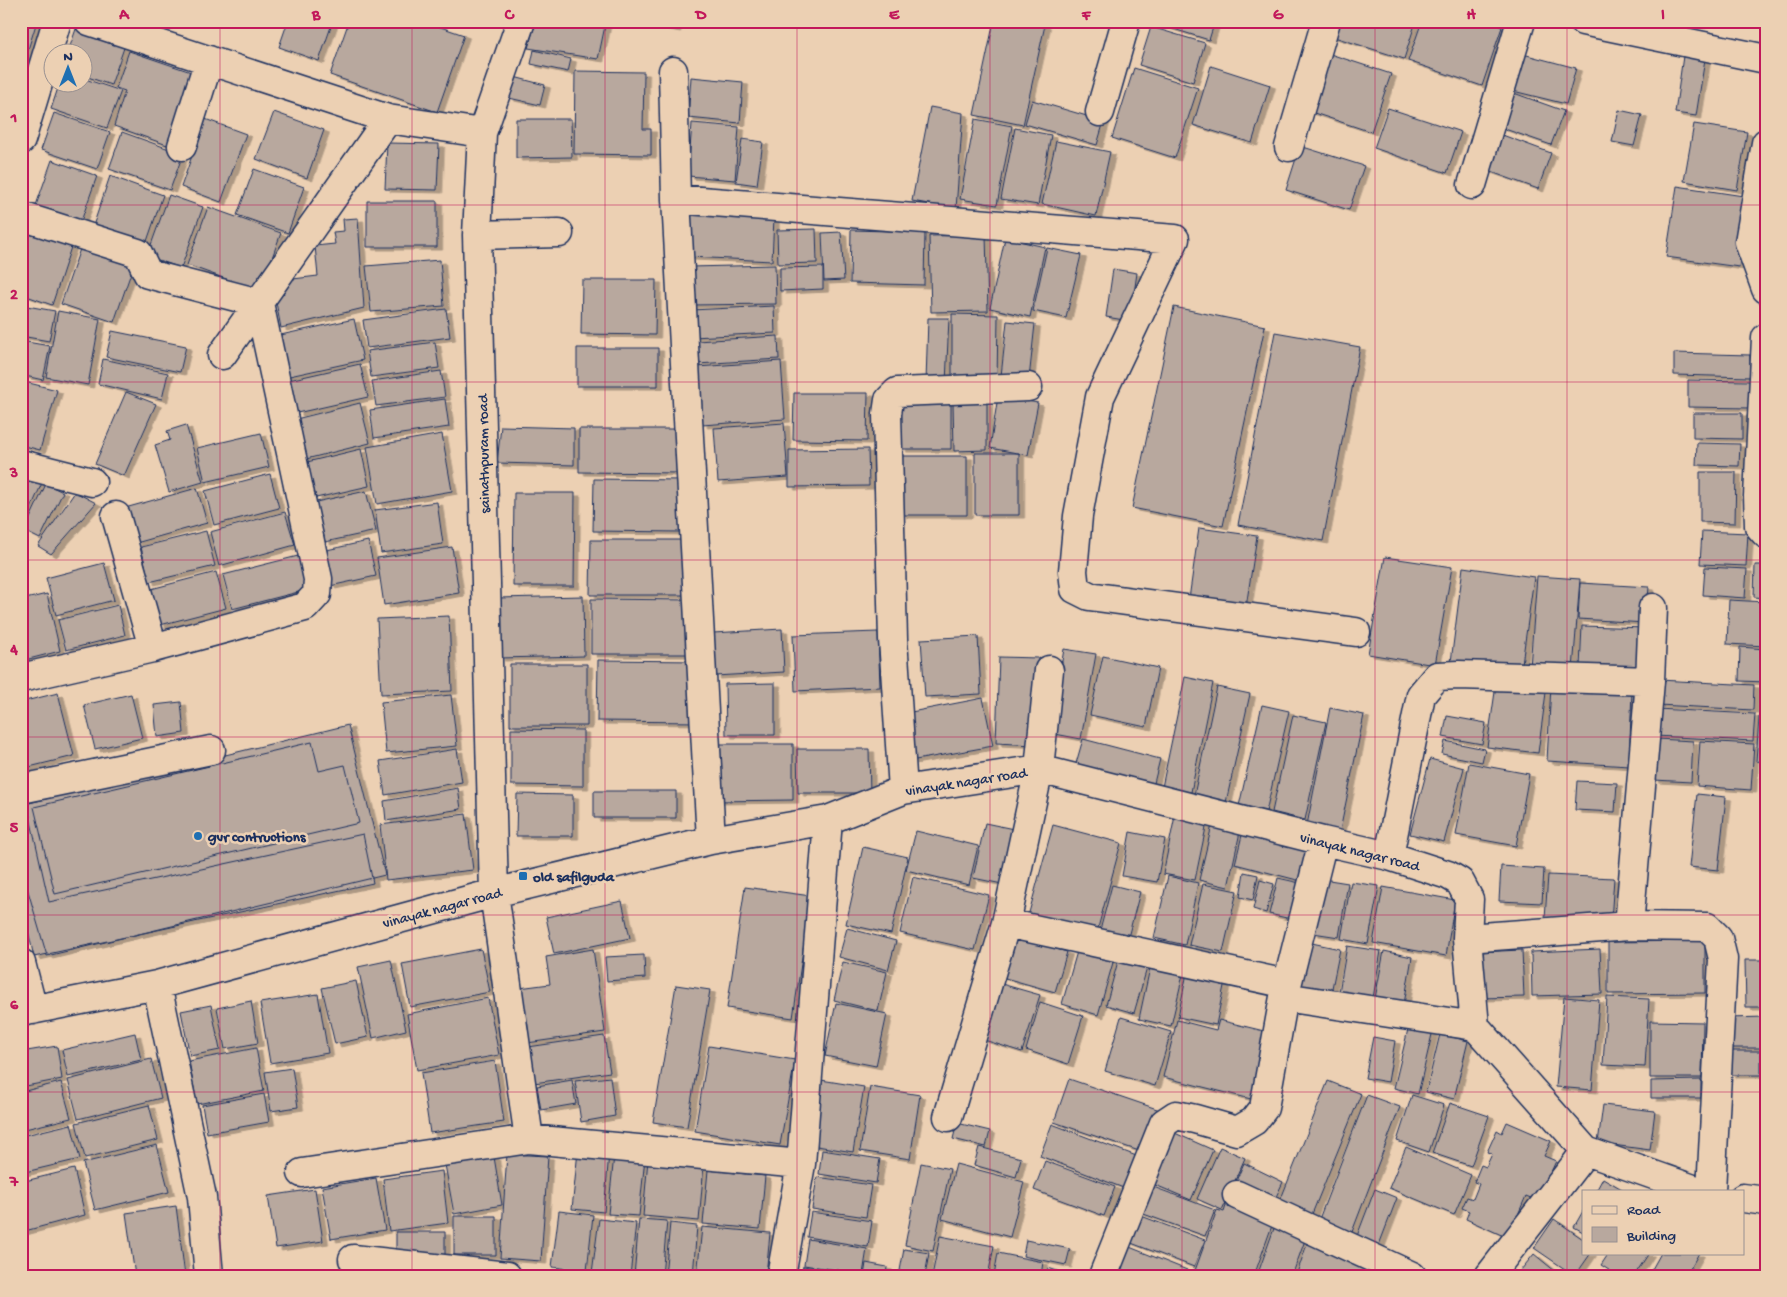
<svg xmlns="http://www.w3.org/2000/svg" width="1787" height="1297" font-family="'Gochi Hand',sans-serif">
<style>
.building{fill:#b8a89e;stroke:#1b2f5e;filter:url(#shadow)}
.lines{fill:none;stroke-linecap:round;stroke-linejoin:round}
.minor-casing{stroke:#1b2f5e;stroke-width:31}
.minor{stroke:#ecd0b3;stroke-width:28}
.grid{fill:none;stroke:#c2185b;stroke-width:1;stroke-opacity:0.55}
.poi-dot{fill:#1f6fb2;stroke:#ecd0b3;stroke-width:2}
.labels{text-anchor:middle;stroke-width:5;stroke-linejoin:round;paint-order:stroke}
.street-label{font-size:15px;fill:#1b2f5e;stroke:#ecd0b3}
.poi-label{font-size:15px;font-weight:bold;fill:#1b2f5e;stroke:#ecd0b3;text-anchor:start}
.neatline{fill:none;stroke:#c2185b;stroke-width:2}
.grid-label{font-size:16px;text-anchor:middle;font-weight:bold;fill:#c2185b}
</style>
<defs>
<filter id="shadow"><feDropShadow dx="5.5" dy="3" stdDeviation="0" flood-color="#0004"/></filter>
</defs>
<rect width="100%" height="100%" fill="#ecd0b3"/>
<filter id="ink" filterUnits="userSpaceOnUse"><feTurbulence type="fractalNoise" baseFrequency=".02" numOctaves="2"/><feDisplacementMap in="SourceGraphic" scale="10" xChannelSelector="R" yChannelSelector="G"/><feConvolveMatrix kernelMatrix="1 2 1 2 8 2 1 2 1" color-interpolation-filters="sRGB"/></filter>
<g filter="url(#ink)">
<!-- building -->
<path class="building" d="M21,21H37L21,72Z
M288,21H333L319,61L279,47Z
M349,21H423L464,35L437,112L330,75Z
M536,21H606L598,59L528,48Z
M633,21H677L675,29Z
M994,21H1028L1045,25L1023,125L974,115Z
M1148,21H1215L1209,40Z
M1336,21H1416L1404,59L1331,36Z
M1422,21H1487L1502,27L1482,86L1408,61Z
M1151,27L1205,43L1193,82L1139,65Z
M76,29L125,45L111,85L82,75V52H68Z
M534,50L571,59L568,72L531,64Z
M129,51L194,73L170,146L114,126L125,91L116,88Z
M1327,53L1391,74L1371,132L1308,111Z
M1519,53L1576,68L1566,104L1509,90Z
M1683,56L1705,59L1696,116L1675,113Z
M1211,66L1270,85L1252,143L1193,125Z
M1134,68L1198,88L1175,158L1112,138Z
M575,71L644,72L643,129H651V155L574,154Z
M514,77L545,85L540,105L509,98Z
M691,77L743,82L740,123L688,118Z
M82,78L121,91L107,128L51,109L60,82H82Z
M1511,92L1564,111L1551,145L1499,127Z
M1032,100L1104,121L1097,145L1025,124Z
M930,107L963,113L956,209L912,201Z
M1388,108L1461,132L1447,173L1374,148Z
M1619,110L1642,115L1634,146L1612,142Z
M274,112L324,130L307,178L256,159Z
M54,113L110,132L97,169L41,150Z
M205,119L246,134L221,202L181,187Z
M516,119H571L572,157L516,158Z
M975,119L1012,126L997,205L960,199Z
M692,123L739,127L735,180L688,176Z
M1694,124L1747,132L1737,190L1684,181Z
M1015,128L1051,135L1038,205L1001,199Z
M122,132L183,154L170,190L109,169Z
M1497,133L1551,153L1538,189L1483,169Z
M742,139L763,142L757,185L736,182Z
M1056,141L1110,152L1096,216L1042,204Z
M387,143L439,144L437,190L385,189Z
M1300,146L1364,166L1349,210L1286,190Z
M52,160L97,176L79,227L34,211Z
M254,169L304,187L288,233L237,215Z
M110,176L163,195L145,247L92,229Z
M1677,186L1750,197L1739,267L1666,257Z
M169,195L203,207L181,268L147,256Z
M367,201H437V247H367Z
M208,207L281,233L260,291L187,265Z
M691,212L774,217L772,261L689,257Z
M358,218L364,308L281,328L276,302L293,279L318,276L315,246L335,244L333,232L344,231L343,219Z
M21,228L72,244L52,305L21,294Z
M816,229L817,263L778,264L777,230Z
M851,230L925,232L924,285L850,283Z
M841,232L844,280L824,281L822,233Z
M986,235L988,311L931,312L929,236Z
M1005,238L1045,247L1030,317L990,308Z
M81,246L134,264L114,322L61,304Z
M1047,248L1081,255L1066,318L1033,311Z
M440,260L444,306L371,312L366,266Z
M775,265L776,304L691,305L690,267Z
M823,267V289L780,291V268Z
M1113,269L1137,273L1130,321L1106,317Z
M582,280H656L655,335L581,334Z
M21,305L55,311L49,341L21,336Z
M774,306L775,333L692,337L691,310Z
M1174,307L1265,326L1223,526L1132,508Z
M446,309L450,337L367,348L363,320Z
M58,311L100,319L88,385L46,377Z
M952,314L998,315L997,384H952Z
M928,318H949L946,383L926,382Z
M354,319L363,360L285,377L276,336Z
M1007,321L1035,324L1029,379L1001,376Z
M112,331L186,346L180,372L106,357Z
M1275,332L1360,347L1323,541L1238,525Z
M778,336L779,359L697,364L696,341Z
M21,341L50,346L43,380L21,375Z
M435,342L439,368L371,377L367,351Z
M577,348H658V386H577Z
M1674,353L1750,355V377L1674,375Z
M103,359L168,373L162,399L98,384Z
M781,361L785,419L702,425L697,367Z
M360,364L368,397L297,413L289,380Z
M441,371L445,397L376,406L372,381Z
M1688,380L1750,381V408L1688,407Z
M21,381L57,390L40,450L21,445Z
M126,392L156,404L124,476L95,464Z
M794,393H868L867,441L793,440Z
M998,396L1038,403L1028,455L990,448Z
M445,399L449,427L374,438L370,410Z
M900,402H951V449H901Z
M953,402H987V450L954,451Z
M360,403L370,443L302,460L292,420Z
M1693,413H1742V439L1693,438Z
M784,423L788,477L718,482L714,428Z
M186,425L203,482L169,492L155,445L170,440L167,431Z
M501,426L574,428V465L497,463Z
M579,429H682V473L579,472Z
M261,433L269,467L205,482L197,448Z
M442,434L452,491L377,504L367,447Z
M1697,443L1740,444L1739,466L1696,465Z
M361,449L369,486L316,498L307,462Z
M868,449L869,486L789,487V450Z
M975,453H1019V515H975Z
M901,456H967V515H901Z
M1700,472H1736L1735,523L1700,522Z
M270,474L279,508L214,525L205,491Z
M21,476L42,483L25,522L21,521Z
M594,479L682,480L681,532L593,531Z
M46,484L63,492L40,539L24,531Z
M197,488L207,523L136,543L125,508Z
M366,491L376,531L325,542L316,502Z
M75,492L96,503L51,554L38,546Z
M514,493H575L574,586H513Z
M437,502L443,544L381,553L375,510Z
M285,512L295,545L219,566L210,532Z
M1199,528L1257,536L1246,607L1189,599Z
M206,531L215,566L149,582L141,547Z
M1702,531L1748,533L1746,566L1700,564Z
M591,540H691V595H590Z
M368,541L376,576L330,586L322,551Z
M452,547L459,593L384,605L377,558Z
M298,556L306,590L232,609L223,575Z
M1385,557L1452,567L1435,665L1368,654Z
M104,563L114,600L56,615L46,578Z
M1755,565H1766V598L1754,597Z
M1463,567L1534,577L1521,671L1451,662Z
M1705,567L1747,569L1745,598L1703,595Z
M216,572L226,608L160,625L151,589Z
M1537,576L1580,579L1573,670L1530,667Z
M1580,583L1649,587L1646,623L1578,619Z
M47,594L60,651L21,661V600Z
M583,596L584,656L499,658L498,598Z
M591,599L691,600V654H591Z
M1729,600L1766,602V646L1727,644Z
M118,605L125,635L66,650L58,620Z
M449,616L452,691L381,694L377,619Z
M1582,626L1646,628L1644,669L1580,667Z
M782,629L784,672L715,676L713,633Z
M878,632L880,687L795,691L793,635Z
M978,636L981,694L925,697L921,639Z
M1740,647L1766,649V682L1739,681Z
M1064,649L1096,654L1081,739L1050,733Z
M1103,656L1158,668L1146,727L1090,715Z
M999,657L1038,658L1034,745L996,743Z
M598,660L698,661V722L597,721Z
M510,664H587V726H510Z
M1185,677L1213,683L1190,797L1161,792Z
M1497,678L1547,685L1538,753L1487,747Z
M1659,680L1754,685L1753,710L1658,705Z
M775,683V735H726L725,684Z
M1551,685L1632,690L1629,766L1547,761Z
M1217,687L1250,694L1225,807L1193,800Z
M1761,689H1766V762L1756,761Z
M58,693L74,756L21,769V702Z
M131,694L142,738L95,749L84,705Z
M451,695L457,746L386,753L381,702Z
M983,698L993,746L910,761L901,714Z
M181,702L184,733L157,737L154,705Z
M1262,705L1289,711L1266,812L1239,806Z
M1330,708L1364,715L1340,831L1307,825Z
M1656,709L1755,714L1753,741L1655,736Z
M1293,715L1326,722L1305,820L1272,812Z
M1447,716L1486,723L1482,744L1443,737Z
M348,725L385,875L47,956L21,867V805Z
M511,729L583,730V786L511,785Z
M1083,739L1160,759L1153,787L1075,767Z
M1657,739L1693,741L1691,782L1654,780Z
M1445,741L1485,749L1482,762L1442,754Z
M1700,741L1754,744L1751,790L1697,786Z
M312,742L319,771L345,765L359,823L55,894L34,807Z
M714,744H793V800L715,801Z
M457,749L462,782L385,795L380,761Z
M797,749H869L870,793H798Z
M1430,759L1464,768L1444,842L1410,834Z
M1469,763L1529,774L1516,846L1456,835Z
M1577,781L1617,783L1615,812L1575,810Z
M458,788L461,809L386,821L384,801Z
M594,791H676V818H594Z
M517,794L573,795V836H516Z
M1697,794L1726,797L1718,870L1689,867Z
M27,804L49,902L363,834L373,883L34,957L21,900V805Z
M1176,811L1208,818L1195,880L1163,874Z
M466,814L473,870L386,880L380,825Z
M985,823L1023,831L1012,886L973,878Z
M1053,825L1121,843L1095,939L1027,920Z
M1212,825L1240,832L1228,887L1199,880Z
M916,831L978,846L969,885L906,870Z
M1130,832L1165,839L1157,882L1122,876Z
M1242,835L1312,852L1305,882L1235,864Z
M863,847L908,857L891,934L846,924Z
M1501,866L1544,869L1542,903L1499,901Z
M1244,872L1258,875L1253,900L1240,897Z
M1548,875L1614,878L1611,921L1545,918Z
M1168,876L1198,883L1185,945L1154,938Z
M913,877L989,895L975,950L900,933Z
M1278,878L1300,883L1291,919L1269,914Z
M1323,879L1348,883L1339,937L1313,933Z
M1260,880L1274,884L1266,913L1253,909Z
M1351,882L1379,886L1368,944L1341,939Z
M1203,884L1237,891L1223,952L1189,945Z
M1112,885L1140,892L1126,945L1098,938Z
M745,887L811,896L793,1018L727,1008Z
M1383,887L1455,900L1446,956L1373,943Z
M622,901L630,938L554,954L546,917Z
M847,928L896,941L888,970L839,957Z
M1010,936L1067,952L1055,992L998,976Z
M1705,941V993L1608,994V942Z
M1307,942L1340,949L1330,998L1297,991Z
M1347,946L1381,951L1372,1004L1338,998Z
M1078,948L1114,959L1098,1015L1062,1004Z
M481,949L490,992L410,1007L402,964Z
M593,949L605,1032L527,1043L519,988L550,984L546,957Z
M1600,949L1602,994L1532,996L1531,952Z
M1522,950L1524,997L1480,998L1478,952Z
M1384,951L1412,957L1403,1010L1374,1004Z
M644,955L645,978L607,981L605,957Z
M391,960L406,1030L373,1038L358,967Z
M1745,960H1766V1007H1746Z
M1118,961L1147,968L1134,1013L1106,1005Z
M843,962L887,972L878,1011L834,1000Z
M1151,963L1184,970L1171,1026L1139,1019Z
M1188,968L1226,976L1216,1025L1178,1017Z
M356,981L368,1037L335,1044L322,988Z
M998,983L1040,995L1022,1052L981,1039Z
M676,985L710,990L687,1127L653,1122Z
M318,994L328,1053L270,1063L260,1003Z
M1564,997L1599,1000L1592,1090L1556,1087Z
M1607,997L1649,999L1645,1067L1603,1065Z
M488,998L499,1055L417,1070L407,1014Z
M251,1001L258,1043L225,1049L217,1008Z
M1040,1002L1083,1016L1068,1064L1026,1050Z
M836,1003L887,1014L876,1066L825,1056Z
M211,1005L220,1050L190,1056L181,1011Z
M1121,1017L1171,1032L1155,1086L1105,1071Z
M1766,1017V1048H1728V1018Z
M1177,1020L1216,1030L1219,1020L1268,1032L1251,1099L1163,1077Z
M1650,1021L1703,1022L1702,1078H1650Z
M1409,1025L1433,1030L1418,1094L1394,1088Z
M135,1033L141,1060L68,1077L62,1050Z
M1440,1034L1468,1041L1454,1099L1426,1092Z
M604,1036L610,1072L534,1083L528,1047Z
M1373,1037L1395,1041L1388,1082L1365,1078Z
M57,1046L62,1079L21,1087V1052Z
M709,1046L795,1060L780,1145L695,1131Z
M256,1048L264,1091L197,1104L189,1061Z
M1730,1051H1761V1075H1730Z
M151,1059L161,1098L78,1119L68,1080Z
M495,1061L504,1122L430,1133L421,1073Z
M292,1068L298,1107L271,1111L265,1072Z
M610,1077L615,1116L581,1122L575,1081Z
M1069,1079L1160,1110L1145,1153L1054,1122Z
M572,1080L576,1104L541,1110L537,1086Z
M821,1080L864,1087L853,1152L811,1145Z
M1701,1080V1098H1651V1081Z
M1328,1081L1361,1094L1312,1214L1280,1201Z
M61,1082L71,1118L21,1130V1092Z
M870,1087L920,1095L910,1159L860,1151Z
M264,1094L269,1122L207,1133L202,1105Z
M1367,1095L1400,1107L1352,1232L1319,1219Z
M1412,1095L1444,1105L1429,1152L1397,1141Z
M1450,1103L1489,1116L1471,1166L1432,1153Z
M149,1105L158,1140L85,1158L76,1123Z
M1603,1105L1655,1111L1650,1150L1598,1143Z
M1507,1122L1551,1141L1544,1156L1556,1161L1538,1201L1526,1196L1508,1238L1466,1219L1469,1211L1462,1208L1467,1197L1473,1199L1479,1184L1474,1182L1481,1165L1486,1167L1492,1154L1487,1152L1497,1130L1502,1133Z
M957,1123L990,1131L986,1147L953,1139Z
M71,1124L80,1159L21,1173V1136Z
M1052,1124L1147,1160L1134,1192L1040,1156Z
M1168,1130L1213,1150L1191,1200L1146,1181Z
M157,1145L169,1192L95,1210L83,1163Z
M979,1147L1021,1158L1016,1177L974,1165Z
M1220,1147L1245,1158L1222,1210L1197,1199Z
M1406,1147L1471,1175L1454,1215L1389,1188Z
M822,1150L880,1159L876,1183L819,1174Z
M493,1151L502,1205L454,1214L444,1159Z
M578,1151L609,1153L604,1212L572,1209Z
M507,1154L548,1156L541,1261L500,1258Z
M614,1155L645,1158L639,1216L608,1214Z
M648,1159L704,1165L699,1221L643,1216Z
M1045,1161L1115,1187L1104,1216L1034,1190Z
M921,1163L950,1169L933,1251L905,1245Z
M1244,1163L1283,1182L1275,1199L1236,1181Z
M956,1164L1024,1182L1010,1237L942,1219Z
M74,1169L85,1215L21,1232V1182Z
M708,1170L765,1176L760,1229L703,1224Z
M442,1171L448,1223L389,1231L383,1179Z
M817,1177L871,1185L866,1217L812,1209Z
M376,1178L385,1230L331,1239L322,1187Z
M1603,1178L1625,1191H1596Z
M1148,1185L1215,1210L1205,1236L1138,1212Z
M315,1189L323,1241L276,1248L268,1196Z
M1375,1189L1397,1198L1379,1245L1357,1236Z
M1227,1203L1274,1220L1254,1276H1193L1217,1210L1224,1212Z
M176,1206L185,1276H135L126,1213Z
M559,1211L593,1215L587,1271L552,1267Z
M1583,1211V1232L1574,1227Z
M811,1212L872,1221L868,1247L807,1237Z
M1136,1214L1205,1240L1194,1267L1126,1241Z
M454,1216H496V1255H454Z
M599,1219L636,1223L630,1276L592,1273Z
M639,1219L667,1221L662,1276H634Z
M1554,1219L1583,1239V1253H1591L1575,1276L1534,1248Z
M1277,1220L1308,1232L1292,1276H1257Z
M670,1223L697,1226L693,1276H665Z
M702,1227L770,1233L766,1276H697Z
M396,1232H445V1255H396Z
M940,1236L994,1246L988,1276H932Z
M808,1239L867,1249L863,1274L804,1265Z
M1026,1240L1070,1249L1066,1265L1023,1256Z
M1308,1241L1372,1264L1368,1276H1296Z
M1122,1244L1187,1270L1185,1276H1139L1113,1266Z
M904,1249L929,1253L925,1276H899Z
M998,1253L1043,1262L1041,1276H994Z
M1609,1253H1649L1634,1276H1618L1601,1265Z
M1661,1253H1699L1686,1276H1659L1651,1271Z
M1534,1254L1561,1276H1516Z
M866,1263L887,1267L886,1276H864Z
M803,1266L861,1275V1276H801Z
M1048,1268L1074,1276H1046Z"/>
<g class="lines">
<!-- minor casing -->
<g class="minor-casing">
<path id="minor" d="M89,21L388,119L482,133
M521,21L482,133L477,235L494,893L529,1139L801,1164
M1583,21L1766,59
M673,71L676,199L711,840
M1100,112L1126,21
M21,140L57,21
M1766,143L1749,242L1766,289
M182,146L209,60
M1289,147L1326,21
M1472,185L1521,21
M676,199L1175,239L1100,397L1078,516L1073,571L1075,589L1089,596L1356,632
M21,216L138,253L148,274L259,303L318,579L317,594L305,607L153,648L21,678
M477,235L559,233
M1766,338L1758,496L1759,526L1766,534
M222,355L388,119
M21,464L92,482
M116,516L153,648
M21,789L211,750
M903,790L893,639L887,414L889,400L897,392L1028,387
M1389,856L1421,695L1437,676L1459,675L1650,681
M1006,923L1287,984
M1629,926L1650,681L1653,608
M1467,938L1629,926L1707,927L1718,938L1723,959L1711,1191
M21,963L33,1010
M157,985L202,1197L209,1276
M1284,997L1475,1026
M21,1012L157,985L494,893L711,840L828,820L903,790L1039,769L1323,841L1389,856L1448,875L1460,882L1469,899L1467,938L1475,1026L1586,1151L1699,1191
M948,1117L1006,923L1039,769L1049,670
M302,1173L529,1139
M1237,1195L1412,1276
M1743,1198L1766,1201
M353,1259L507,1276
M781,1276L801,1164L828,820
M1103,1276L1164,1123L1176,1115L1195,1119L1237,1131L1254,1121L1264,1108L1284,997L1323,841
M1489,1276L1586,1151"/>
</g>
<!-- minor -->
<use href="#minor" class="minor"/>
</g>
</g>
<!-- grid -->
<path class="grid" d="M220,21V1276M412,21V1276M605,21V1276M797,21V1276M990,21V1276M1182,21V1276M1375,21V1276M1567,21V1276M21,205H1766M21,382H1766M21,560H1766M21,737H1766M21,915H1766M21,1092H1766"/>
<!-- markers -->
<g class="poi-dot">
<circle cx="198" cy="836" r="5"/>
<rect x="518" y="871" width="10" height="10" rx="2.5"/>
</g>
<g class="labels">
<!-- street labels -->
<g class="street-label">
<text transform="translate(483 454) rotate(-91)" y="5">sainathpuram road</text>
<text transform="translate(966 781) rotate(-9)" y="5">vinayak nagar road</text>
<text transform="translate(1360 851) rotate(14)" y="5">vinayak nagar road</text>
<text transform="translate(442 907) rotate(-15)" y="5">vinayak nagar road</text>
</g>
<!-- poi labels -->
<g class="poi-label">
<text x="208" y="841">gvr contructions</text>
<text x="533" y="881">old safilguda</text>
</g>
</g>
<!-- margin -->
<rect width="1787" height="1297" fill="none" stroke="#ecd0b3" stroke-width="55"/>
<!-- legend -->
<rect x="1582" y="1190" width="162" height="65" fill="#ecd0b3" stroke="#989091"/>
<rect x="1592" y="1206" width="25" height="8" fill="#ecd0b3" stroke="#989091"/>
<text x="1627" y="1214" font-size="15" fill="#1b2f5e">Road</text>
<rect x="1592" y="1227" width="25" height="15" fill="#b8a89e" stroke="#989091"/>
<text x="1627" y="1240" font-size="15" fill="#1b2f5e">Building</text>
<!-- north arrow -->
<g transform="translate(68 68)"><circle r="24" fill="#ecd0b3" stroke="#989091"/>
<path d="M0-4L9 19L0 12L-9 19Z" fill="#1f6fb2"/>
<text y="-8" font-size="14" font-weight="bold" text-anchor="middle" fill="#1b2f5e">N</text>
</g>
<rect x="28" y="28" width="1732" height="1242" class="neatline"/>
<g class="grid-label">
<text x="124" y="19">A</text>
<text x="316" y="19">B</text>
<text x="509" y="19">C</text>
<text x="701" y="19">D</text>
<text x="894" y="19">E</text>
<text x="1086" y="19">F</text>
<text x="1278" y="19">G</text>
<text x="1471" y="19">H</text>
<text x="1663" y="19">I</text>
<text x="14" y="122">1</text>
<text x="14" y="299">2</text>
<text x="14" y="477">3</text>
<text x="14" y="654">4</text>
<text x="14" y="832">5</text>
<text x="14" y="1009">6</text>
<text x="14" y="1186">7</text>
</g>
</svg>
